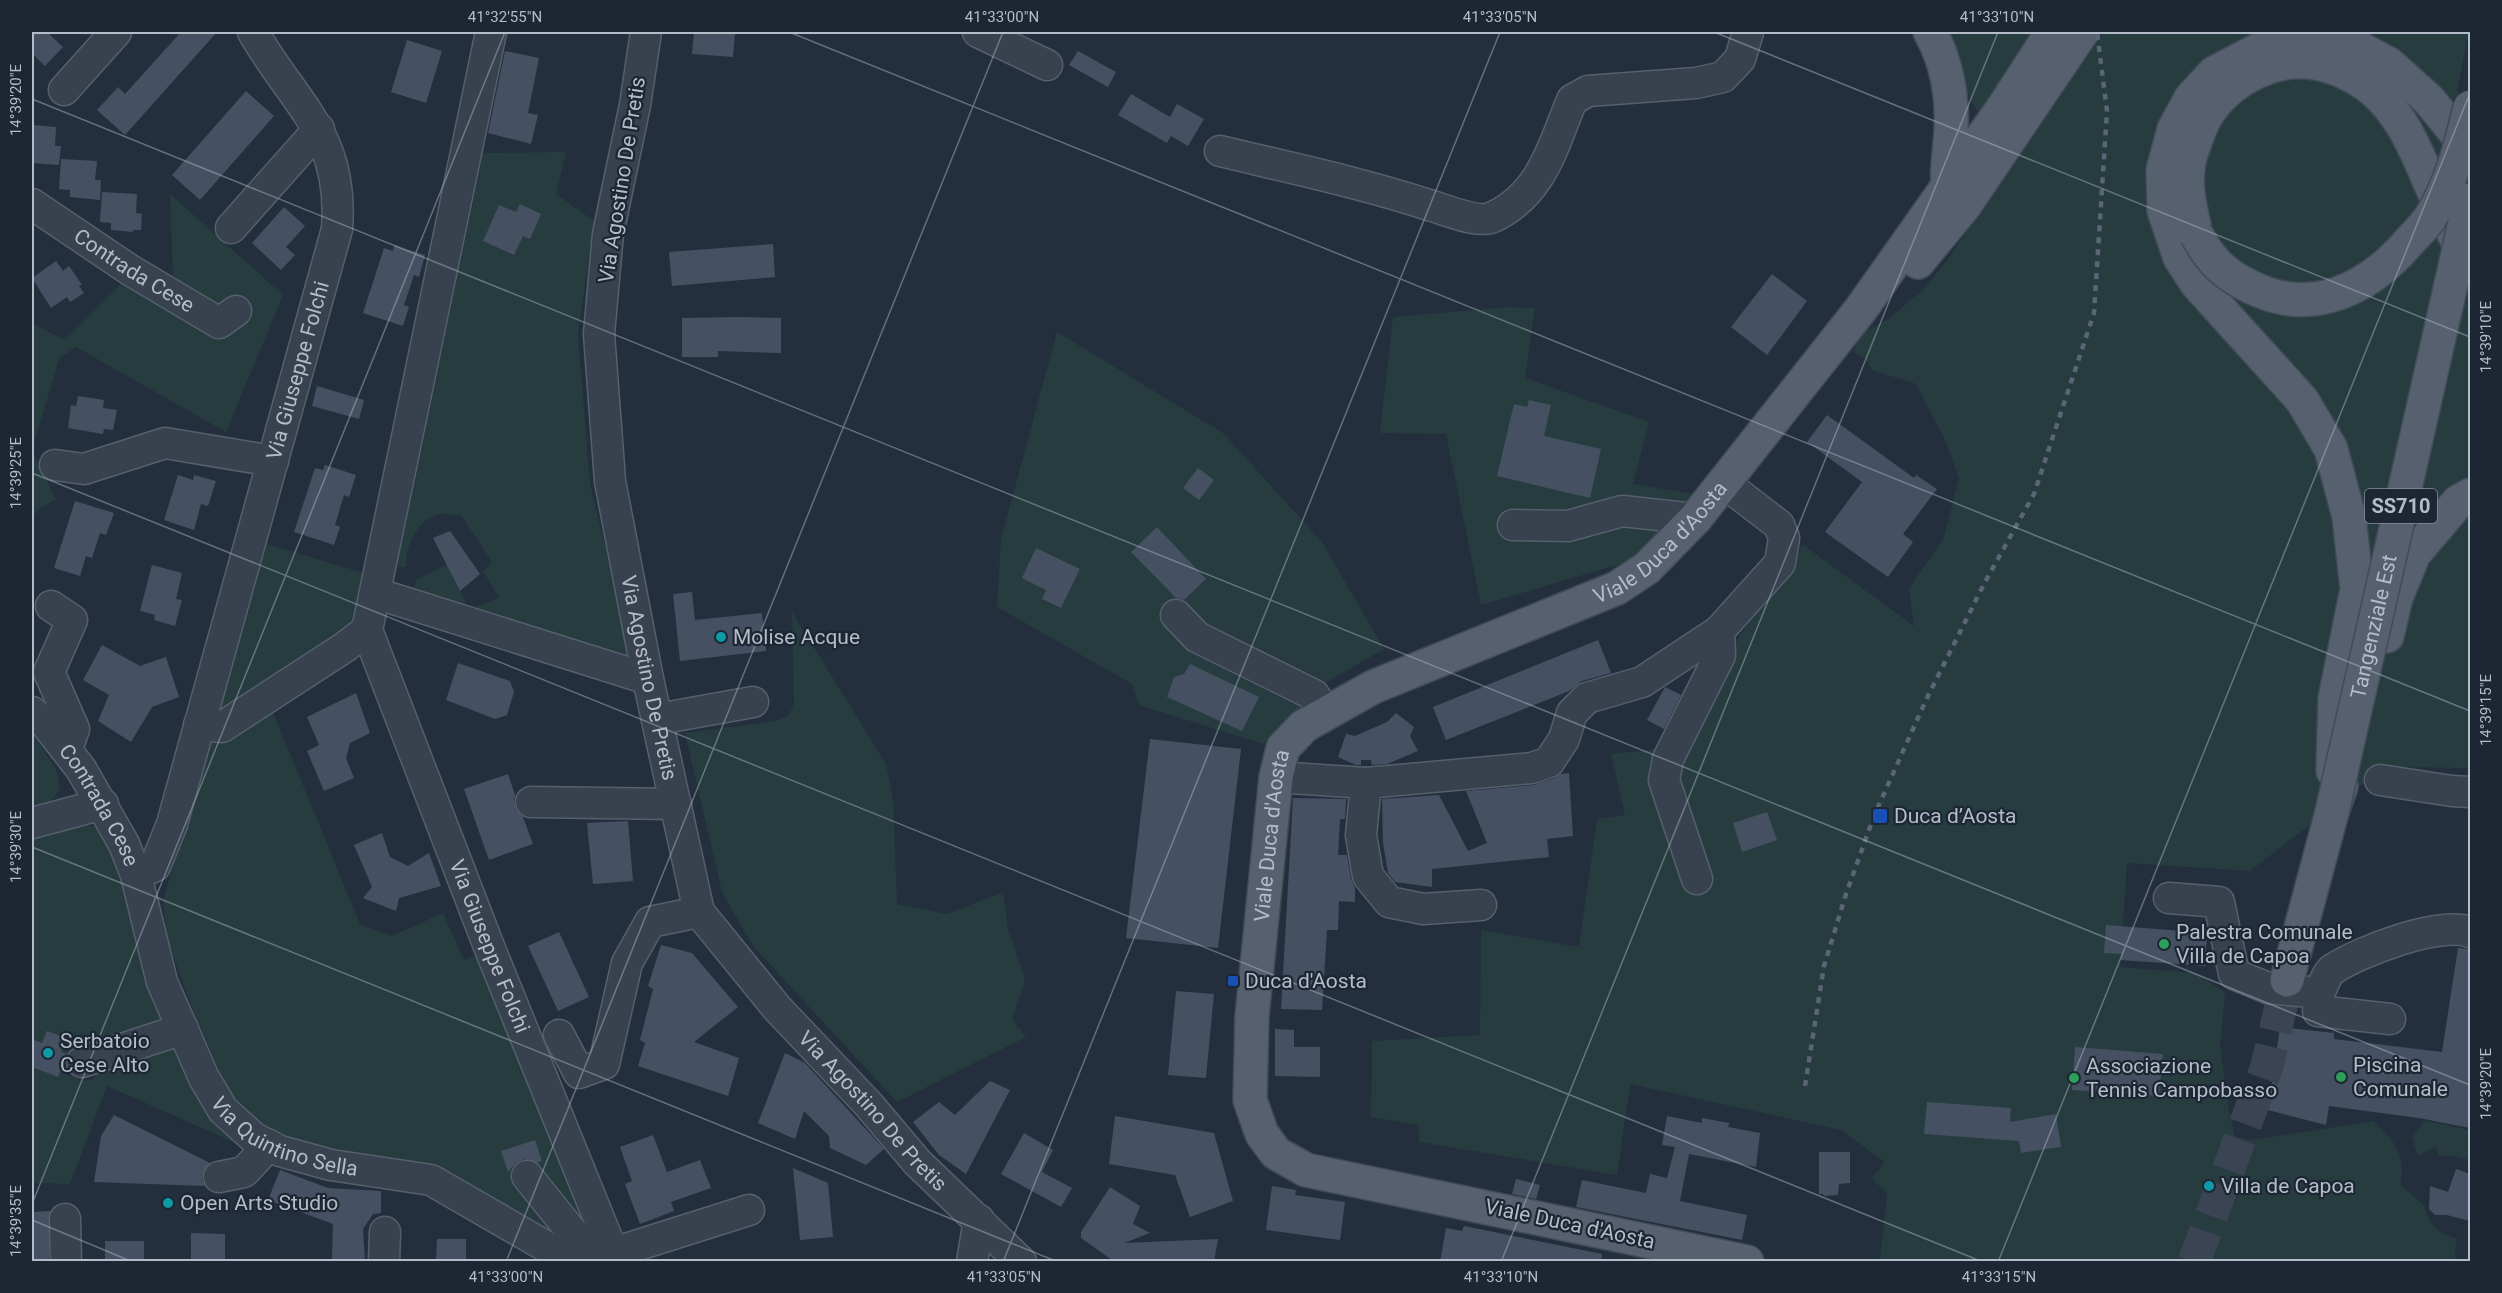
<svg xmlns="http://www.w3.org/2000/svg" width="2502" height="1293" font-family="Roboto,sans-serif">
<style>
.green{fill:#263c3f}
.building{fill:#455162}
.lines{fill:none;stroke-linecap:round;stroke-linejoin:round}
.major-tunnel{stroke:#3a4453;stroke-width:33;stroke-dasharray:33 16;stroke-linecap:butt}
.minor-casing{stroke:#565f6c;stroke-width:33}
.major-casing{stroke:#414a57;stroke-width:36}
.minor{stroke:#38414e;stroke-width:30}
.major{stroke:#56606e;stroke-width:33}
.rail{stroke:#5a6575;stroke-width:4.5;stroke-dasharray:6 6;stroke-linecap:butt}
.major-bridge-casing{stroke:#414a57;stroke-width:36;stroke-linecap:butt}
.major-bridge{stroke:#56606e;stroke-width:33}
.ticks{fill:none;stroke:#b4bcc9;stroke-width:1.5;stroke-opacity:0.45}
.culture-dot{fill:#0f9aa8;stroke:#1d2633;stroke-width:2}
.transit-dot{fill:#1a4fb4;stroke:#1d2633;stroke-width:2}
.leisure-dot{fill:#2e9e5b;stroke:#1d2633;stroke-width:2}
.labels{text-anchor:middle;stroke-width:4.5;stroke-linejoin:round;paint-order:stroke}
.shield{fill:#1d2633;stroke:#878f9c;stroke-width:1.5}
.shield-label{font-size:20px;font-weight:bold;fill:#b4bcc9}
.street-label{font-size:21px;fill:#b4bcc9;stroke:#1d2633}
.poi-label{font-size:21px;fill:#b4bcc9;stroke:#1d2633;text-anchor:start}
.neatline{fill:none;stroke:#b4bcc9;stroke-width:2}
.ticks-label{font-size:15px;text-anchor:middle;fill:#b4bcc9}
</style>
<rect width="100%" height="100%" fill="#242f3e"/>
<!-- green -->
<path class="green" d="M1943,32H2469L2457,90L2470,112V768L2385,767L2250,871L2127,863L2120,967L2195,973L2225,992L2220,1045L2229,1111L2235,1137L2252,1140L2373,1121C2394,1139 2407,1156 2400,1185L2424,1205L2428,1218L2435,1228L2443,1234L2456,1238L2455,1261H1880L1887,1194L1872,1178L1885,1162L1841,1130L1630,1084L1617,1175L1419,1142V1125L1371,1117L1372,1041L1480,1035L1481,930L1579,947L1597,819L1625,815L1611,754L1684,746L1739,636L1795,565L1802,544L1914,626L1909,588L1944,538L1959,478L1945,440L1916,384L1872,370L1865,358L1853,352L1863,333L1888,319L1923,290L1948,259L1987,201L1998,130L1975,108L1957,74Z
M566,152L556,194L594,221L578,334L590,484L634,666L413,593L416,580L447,564L469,609L499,598L483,571L492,562L461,515C455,515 447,513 441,514C419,516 404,548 406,567H397L483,153Z
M170,194L283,295L226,432L76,347L59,359L32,451L56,499L38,510L32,519V323L65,340L123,282L158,304L173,280Z
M1509,307L1535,308L1525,378L1649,422L1633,484L1693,494L1634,560L1481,605L1446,434L1380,433L1393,317Z
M1057,332L1223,433L1322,542L1384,649L1327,682L1263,744L1139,705L1132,684L997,607L1001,539Z
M266,544L368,574L354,655L273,712L360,924L392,936L443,913L464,960L485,952L599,1252L579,1255L437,1174L309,1151L274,1135L243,1114L221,1074L190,1003L167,939L163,901Z
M792,612L886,764L893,799L897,904L947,914L1003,892L1008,929L1025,980L1012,1019L1026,1037L897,1102L753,946L722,892L685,733L776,721L789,715L794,703Z
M32,733L56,769L60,789L52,800L32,806Z
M72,825L103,827L115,845L166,1006L162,1020L156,1026L68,1054L61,1072L82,1081L92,1080L99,1072L174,1047L238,1139V1144L107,1086L70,1184L32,1183V837Z
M2425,1121L2470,1130V1160L2452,1156H2439L2435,1146L2418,1157L2412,1137Z"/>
<!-- building -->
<path class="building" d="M32,32H47L63,47L45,66L32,53Z
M181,32H217L125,135L97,110L118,87L125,94Z
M694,32H735L733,57L692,54Z
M407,40L442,51L426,103L391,92Z
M505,51L539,58L528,113L538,115L531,144L488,133Z
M1078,51L1116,72L1108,87L1069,65Z
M246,91L274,116L200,200L172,175Z
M1131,94L1170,117L1177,104L1204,119L1188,146L1171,136L1167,143L1118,115Z
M32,125L56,127L55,146H61L59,165L32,163Z
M61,159L97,161L95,180H101L100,200L70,197V190L59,189Z
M102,192L137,194L136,213L142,214L141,230H133V232L111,230V223L100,222Z
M520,204L541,214L530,239L523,236L514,255L483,241L499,205L516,212Z
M284,207L305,226L286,247L295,255L281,270L252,243Z
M773,244L775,277L672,286L669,252Z
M394,245L425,255L419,277L414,275L404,305L409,307L403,326L363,313L384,248L393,251Z
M56,261L63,271L69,266L82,285L79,286L84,293L70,302L67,297L51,308L32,278Z
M1772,274L1807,301L1767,355L1731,327Z
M738,317L781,318V353L718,351V357H682V318Z
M317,386L364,400L359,419L312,406Z
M78,396L104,400L103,408L117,410L113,430L104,429L103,434L68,428L71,405L76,406Z
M1529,400L1551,405L1544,436L1601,449L1590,498L1497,476L1514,404L1527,407Z
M1827,415L1914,478L1916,475L1937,489L1903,534L1913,542L1888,577L1825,532L1862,482L1807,442Z
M325,465L356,475L349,497L344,495L335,525L340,527L334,545L294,532L315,468L323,470Z
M1198,468L1214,480L1199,500L1183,488Z
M178,475L193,480L194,475L216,481L208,506L201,504L194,530L164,520Z
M75,501L114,513L106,535L100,533L92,558L86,556L80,576L54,568Z
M1157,527L1206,579L1184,600L1176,598L1131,552Z
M450,531L480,574L460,591L433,538Z
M1036,548L1080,569L1061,608L1042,599L1046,590L1022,578Z
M152,565L182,573L176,599L182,600L175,626L154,620L155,615L140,611Z
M692,592L695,620L762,613L766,651L680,661L673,594Z
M1598,640L1611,673L1582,681L1569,691L1446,740L1433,707Z
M102,645L140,666L166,657L179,697L152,707L131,742L98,721L109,695L83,680Z
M458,663L510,681L514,692L507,715L495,719L446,700Z
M1190,664L1259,697L1242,731L1167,697L1174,677L1184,674Z
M1665,687L1681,695L1664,729L1647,720Z
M356,693L370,733L350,743L346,758L354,778L324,791L307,751L319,745L307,717Z
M1396,713L1414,727L1410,736L1418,751L1387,764L1372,765L1371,760H1361V765H1356L1338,757L1346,734L1355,736L1387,722Z
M1150,739L1241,749L1218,948L1126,938Z
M1569,773L1573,836L1547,839L1549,857L1432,869V887L1395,882L1388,873L1383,843L1382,799L1439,795L1468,851L1487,843L1466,791L1534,785L1555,778L1561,774Z
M508,774L515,795L514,802L516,810L523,817L533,844L489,860L464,789Z
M1293,798L1346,799L1345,819H1340L1338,855H1347L1351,879L1355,888V902L1339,901L1338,930H1327L1322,1010L1281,1009Z
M1767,812L1777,840L1742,852L1733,823Z
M628,821L633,881L593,884L587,823Z
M382,833L390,857L408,866L429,853L441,886L399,898L396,911L363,898L372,887L354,845Z
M2106,925L2207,933L2205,966L2121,960V954L2104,953Z
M559,932L589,997L558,1011L528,946Z
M661,945L692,953L738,1007L694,1042L739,1058L728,1096L638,1066L645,1043L640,1040L653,989L648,986Z
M2458,948L2470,949V1128L2419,1118L2329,1106L2326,1125L2268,1110L2280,1027L2334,1033V1039L2442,1052Z
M1176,991L1214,994L1206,1078L1168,1075Z
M1275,1029L1294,1030V1047H1320V1077L1275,1076Z
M47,1031L66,1038L61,1052L67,1054L58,1077L32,1067V1039L42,1043Z
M2075,1047L2163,1054L2159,1096L2072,1090Z
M785,1053L805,1063L884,1149L866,1165L830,1148L829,1136L804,1111L795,1139L758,1123Z
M990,1081L1010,1090L966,1174L939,1155L913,1122L939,1102L955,1115Z
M1927,1102L2011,1108L2010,1122L2056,1114L2061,1147L2021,1153L2019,1141L1924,1134Z
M114,1115L210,1163L203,1172L202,1180L205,1186L94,1182L101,1136Z
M1115,1116L1214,1133L1233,1201L1190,1217L1175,1175L1109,1164Z
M1667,1116L1702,1123V1118L1729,1123L1728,1127L1760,1133L1756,1167L1689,1154L1680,1201L1747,1215L1742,1240L1576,1207L1582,1180L1646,1193L1650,1174L1667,1178L1675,1147L1662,1145Z
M1024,1133L1053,1150L1042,1172L1072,1188L1061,1207L1001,1174Z
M653,1135L667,1172L700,1160L711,1188L671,1202L674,1211L640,1224L625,1184L632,1181L620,1147Z
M535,1140L542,1161L537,1163L524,1159L516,1163L508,1172L501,1151Z
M1819,1152H1850V1183L1839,1184L1838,1195L1824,1196L1823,1194H1819Z
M793,1168L828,1183L833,1237L800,1240Z
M2456,1169L2470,1174V1221L2447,1215H2435L2429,1209L2430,1186L2448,1192Z
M280,1170L328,1188L381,1191V1213L373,1214L363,1229L365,1262H332L333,1224L268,1200Z
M1516,1179L1540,1185L1536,1199L1512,1194Z
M1272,1186L1296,1190L1295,1195L1345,1202L1340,1240L1266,1230Z
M1110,1187L1140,1206L1133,1224L1150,1233L1124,1243L1218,1239L1214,1262H1115L1081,1238V1232Z
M50,1211L49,1262H32V1212Z
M1464,1226L1602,1254L1601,1262H1440L1446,1228L1462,1231Z
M191,1233L225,1234V1262H191Z
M437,1239H466V1262H436Z
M105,1241H144V1262H105Z"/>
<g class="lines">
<!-- major-tunnel -->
<path class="major-tunnel" d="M2194,1262L2267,1066L2287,980"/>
<!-- minor casing -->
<g class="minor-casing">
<g id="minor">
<path id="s1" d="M491,32L367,630L488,944L613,1253L614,1262"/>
<path id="s2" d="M646,32L635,105L608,234L599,334L610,481L648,679L699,912L777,1008L869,1105L917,1162L1021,1262"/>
<path d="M978,32L1047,65"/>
<path d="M64,90L116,32"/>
<path d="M1220,151C1291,168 1362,183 1432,206C1446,210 1479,224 1493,217C1542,194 1553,146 1572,100L1588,91L1696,83L1723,77L1740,59L1748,32"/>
<path id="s3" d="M32,204L130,270L219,323L236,311"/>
<path d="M231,228L319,129"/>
<path d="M55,465L84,469L165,443L273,461"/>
<path d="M1513,525L1568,526L1622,511L1695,519"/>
<path d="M375,593L648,679"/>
<path d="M51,606L72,620L49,672L74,729L67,749"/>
<path d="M1176,615L1197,637L1314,695L1327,714"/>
<path id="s4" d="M32,712L45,723L81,769L124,844L136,875L162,982L204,1078L223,1110L254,1138L280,1151L331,1165L431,1180L573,1262"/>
<path d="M658,719L753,702"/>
<path d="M199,725L222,727L345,647L367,630"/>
<path d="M1276,777L1366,783L1532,768L1549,762L1564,739L1572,713L1587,698L1642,682L1719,631L1780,563L1784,538L1779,525L1723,482"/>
<path d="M2380,780L2452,791L2470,792"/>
<path d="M1366,783L1361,835L1368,876L1389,902L1423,909L1481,905"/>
<path d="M531,802L676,804"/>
<path d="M32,823L103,804"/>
<path id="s5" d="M136,875L155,866L172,824L337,229C344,134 295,105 253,32"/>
<path d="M1697,879L1664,780L1668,759L1720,655L1719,631"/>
<path d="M2169,898L2219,902L2234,974L2268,988L2319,993L2318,1011L2390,1019"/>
<path d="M2319,993C2323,986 2327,973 2333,969C2361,951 2439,921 2470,932"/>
<path d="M559,1035L579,1073L604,1064L627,963L650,922L699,912"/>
<path d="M82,1062L183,1029"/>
<path d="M527,1176L596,1262"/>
<path d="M219,1177L244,1172L269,1145"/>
<path d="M65,1219L66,1262"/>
<path d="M613,1253L749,1210"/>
<path d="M384,1262L385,1232"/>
<path d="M972,1262L979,1220"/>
</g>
</g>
<!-- major casing -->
<g class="major-casing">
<g id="major">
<path d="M1930,32C1947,61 1953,98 1951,131C1950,150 1946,167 1948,187"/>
<path d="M2196,234C2190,207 2183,181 2191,154C2195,143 2199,130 2204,120C2223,85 2267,59 2306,62C2329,63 2356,76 2373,90C2405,117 2418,157 2435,194C2445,218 2457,241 2470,263"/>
<path d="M1918,262L1965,205L2082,32"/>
<path d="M2387,636L2396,598L2414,554L2458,502L2470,495"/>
<path d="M2333,771L2335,698L2357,589L2349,517L2331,449L2302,400L2197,284L2180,258L2164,211L2163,170L2174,129L2191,98L2214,73L2275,41L2316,38L2352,44L2389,64L2429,100L2470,150"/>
<path d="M2287,980L2332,812L2341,786"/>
<path id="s6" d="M1747,1262L1306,1170L1276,1153L1262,1134L1250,1100L1252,1016L1276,777L1283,748L1304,726L1373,687L1617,588L1647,568L1695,519L1861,309L2003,108L2052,32"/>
</g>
</g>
<!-- minor -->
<use href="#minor" class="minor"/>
<!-- major -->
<use href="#major" class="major"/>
<!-- rail -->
<path class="rail" d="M1805,1086L1824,966L1846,894L1874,816L1926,700L1985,582L2034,494L2094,313L2107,111L2097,32"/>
<!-- major-bridge casing -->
<g class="major-bridge-casing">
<g id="major-bridge">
<path d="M2196,234C2201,242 2205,250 2211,257C2221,270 2236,280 2251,287C2311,317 2367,290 2408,243C2415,235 2424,227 2430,218C2451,185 2461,145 2470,107"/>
<path id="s7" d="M2332,812L2470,200"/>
</g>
</g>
<!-- major-bridge -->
<use href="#major-bridge" class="major-bridge"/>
</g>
<!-- ticks -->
<path class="ticks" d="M789,32L2470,711M1714,32L2470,337M32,99L2470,1085M32,473L1983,1262M32,847L1058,1262M32,1204L505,32M32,1220L133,1262M506,1262L1003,32M1003,1262L1500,32M1501,1262L1998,32M1998,1262L2470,93"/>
<!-- markers -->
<g class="culture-dot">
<circle cx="721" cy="637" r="6"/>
<circle cx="48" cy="1053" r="6"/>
<circle cx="2209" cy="1186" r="6"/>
<circle cx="168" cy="1203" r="6"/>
</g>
<g class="transit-dot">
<rect x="1872" y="808" width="16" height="16" rx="3"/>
<rect x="1227" y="975" width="12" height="12" rx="3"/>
</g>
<g class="leisure-dot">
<circle cx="2164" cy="944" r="6"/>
<circle cx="2341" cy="1077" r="6"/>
<circle cx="2074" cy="1078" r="6"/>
</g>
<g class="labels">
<!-- shield labels -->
<rect class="shield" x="2365" y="489" width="72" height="34" rx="4.5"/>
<g class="shield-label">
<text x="2401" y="513">SS710</text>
</g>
<!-- street labels -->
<g class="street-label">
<text transform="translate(622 180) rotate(-81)" y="7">Via Agostino De Pretis</text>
<text dy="7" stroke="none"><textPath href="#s3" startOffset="122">Contrada Cese</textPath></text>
<text dy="7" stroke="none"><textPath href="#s5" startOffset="537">Via Giuseppe Folchi</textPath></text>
<text dy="7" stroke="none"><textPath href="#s6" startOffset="1334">Viale Duca d'Aosta</textPath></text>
<text dy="7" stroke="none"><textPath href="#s7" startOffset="190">Tangenziale Est</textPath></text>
<text dy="7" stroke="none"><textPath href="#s2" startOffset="654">Via Agostino De Pretis</textPath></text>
<text dy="7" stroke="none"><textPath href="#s4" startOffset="116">Contrada Cese</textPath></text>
<text dy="7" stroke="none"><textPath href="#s6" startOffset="810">Viale Duca d'Aosta</textPath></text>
<text dy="7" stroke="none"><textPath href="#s1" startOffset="950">Via Giuseppe Folchi</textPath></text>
<text dy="7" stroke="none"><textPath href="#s2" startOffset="1158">Via Agostino De Pretis</textPath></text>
<text dy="7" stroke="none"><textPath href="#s4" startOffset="516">Via Quintino Sella</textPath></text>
<text transform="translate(1570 1224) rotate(12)" y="7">Viale Duca d'Aosta</text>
</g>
<!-- poi labels -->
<g class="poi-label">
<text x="733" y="644">Molise Acque</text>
<text x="1894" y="823">Duca d’Aosta</text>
<text x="2176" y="939">Palestra Comunale<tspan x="2176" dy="24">Villa de Capoa</tspan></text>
<text x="1245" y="988">Duca d'Aosta</text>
<text x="60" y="1048">Serbatoio<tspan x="60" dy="24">Cese Alto</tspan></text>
<text x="2353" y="1072">Piscina<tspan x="2353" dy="24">Comunale</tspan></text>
<text x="2086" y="1073">Associazione<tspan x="2086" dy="24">Tennis Campobasso</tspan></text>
<text x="2221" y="1193">Villa de Capoa</text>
<text x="180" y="1210">Open Arts Studio</text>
</g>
</g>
<!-- border -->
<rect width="2502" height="1293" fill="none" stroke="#1d2633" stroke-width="66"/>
<rect x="33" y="33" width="2436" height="1227" class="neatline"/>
<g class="ticks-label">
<text x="505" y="22">41°32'55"N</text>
<text x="1002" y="22">41°33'00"N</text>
<text x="1500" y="22">41°33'05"N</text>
<text x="1997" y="22">41°33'10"N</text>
<text transform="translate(16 100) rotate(-90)" y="5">14°39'20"E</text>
<text transform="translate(2486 337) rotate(-90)" y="5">14°39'10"E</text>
<text transform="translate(16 473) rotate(-90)" y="5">14°39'25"E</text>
<text transform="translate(2486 710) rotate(-90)" y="5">14°39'15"E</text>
<text transform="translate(16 847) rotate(-90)" y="5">14°39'30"E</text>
<text transform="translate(2486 1084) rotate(-90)" y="5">14°39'20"E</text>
<text transform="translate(16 1221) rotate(-90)" y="5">14°39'35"E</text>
<text x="506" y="1282">41°33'00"N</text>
<text x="1004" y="1282">41°33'05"N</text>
<text x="1501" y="1282">41°33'10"N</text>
<text x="1999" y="1282">41°33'15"N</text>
</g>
</svg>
